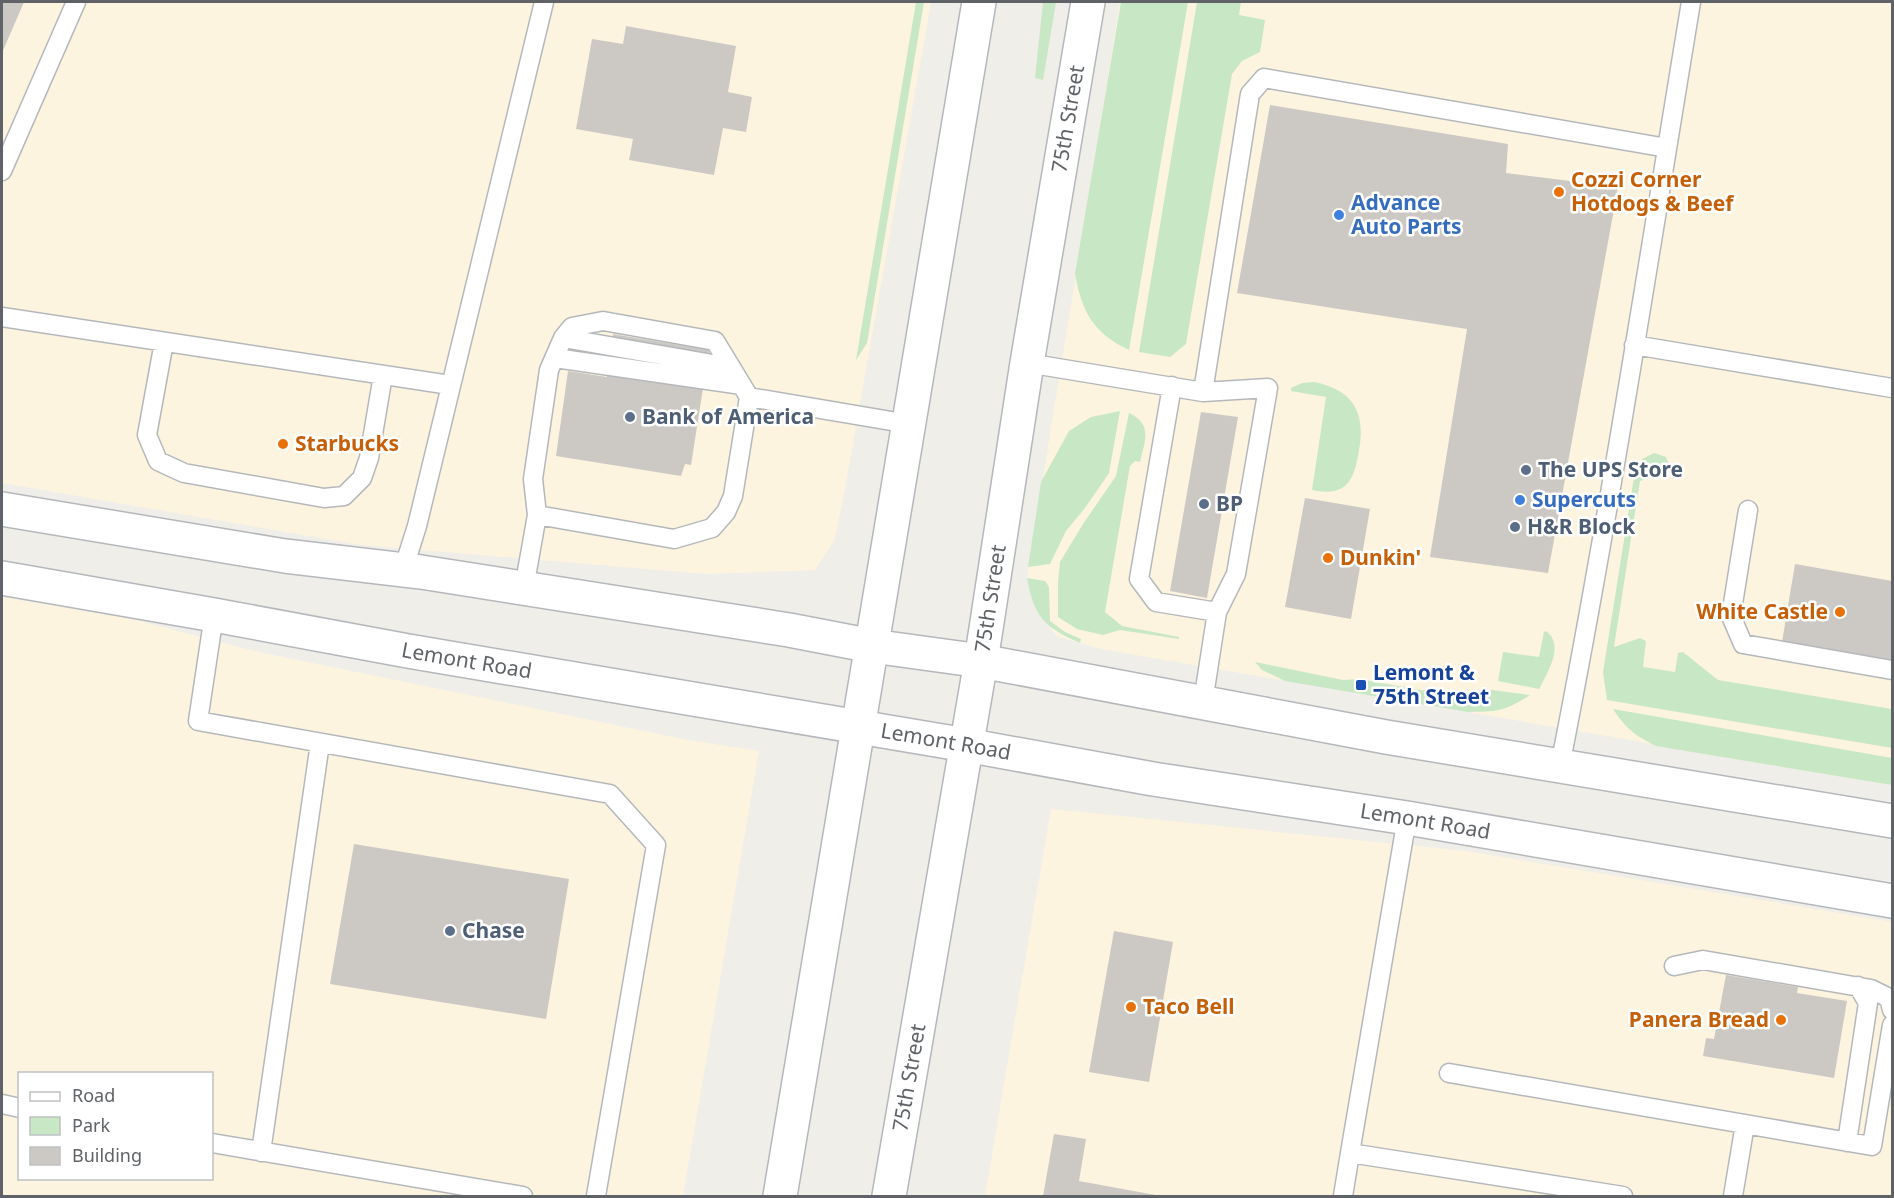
<svg xmlns="http://www.w3.org/2000/svg" width="1894" height="1198" font-family="'Noto Sans',sans-serif">
<style>
.commercial{fill:#fdf4e0;fill-rule:evenodd}
.green{fill:#c8e7c5}
.building{fill:#ccc9c4}
.lines{fill:none;stroke-linecap:round;stroke-linejoin:round}
.lane-casing{stroke:#b5b8bb;stroke-width:21}
.secondary-casing{stroke:#b4b7bb;stroke-width:36}
.lane{stroke:#fff;stroke-width:18}
.secondary{stroke:#fff;stroke-width:33}
.food-dot{fill:#e8710a;stroke:#fff;stroke-width:2}
.shop-dot{fill:#3f7fe0;stroke:#fff;stroke-width:2}
.service-dot{fill:#5c6f8a;stroke:#fff;stroke-width:2}
.transit-dot{fill:#1a4fb4;stroke:#fff;stroke-width:2}
.labels{text-anchor:middle;stroke-width:5;stroke-linejoin:round;paint-order:stroke}
.street-label{font-size:21px;fill:#5f6367;stroke:#fff}
.food-label{font-size:21px;font-weight:bold;fill:#c56008;stroke:#fff;text-anchor:start}
.shop-label{font-size:21px;font-weight:bold;fill:#366cbe;stroke:#fff;text-anchor:start}
.service-label{font-size:21px;font-weight:bold;fill:#4e5e75;stroke:#fff;text-anchor:start}
.transit-label{font-size:21px;font-weight:bold;fill:#164399;stroke:#fff;text-anchor:start}
</style>
<rect width="100%" height="100%" fill="#f0eee8"/>
<!-- commercial -->
<path class="commercial" d="M2,2H931L844,494L834,541L815,570L707,574L361,545L2,483Z
M1120,2H1892V785L1101,649L1056,636L1033,600L1027,577Z
M2,597L132,619L254,651L688,740L759,751L683,1196H2ZM20,1074H212V1178H20Z
M1051,809L1466,851L1892,922V1196H985Z"/>
<!-- green -->
<path class="green" d="M916,2H924L867,343L856,360Z
M1043,2H1056L1043,80L1035,78Z
M1121,2H1188L1129,350C1093,333 1082,312 1075,274Z
M1197,2H1241L1239,15L1265,20L1260,52L1242,61L1232,74L1186,344L1170,357L1139,352Z
M1314,382C1353,390 1366,412 1359,450C1354,481 1347,497 1312,490L1326,397L1291,391V388L1302,383Z
M1120,411L1109,473L1085,508L1066,531L1050,564L1028,567L1041,482L1069,431L1091,417Z
M1129,413C1153,424 1145,441 1140,462L1135,461L1130,466L1105,612L1122,626L1179,637V639L1120,630L1103,635L1077,629L1058,617V582L1060,562L1083,524L1116,476Z
M1654,453L1666,457L1669,464L1666,472L1640,481L1614,647L1640,638L1646,641L1643,667L1675,672L1678,653L1683,652L1718,680L1892,709V748L1607,700L1603,672L1635,471L1642,459Z
M1027,578L1045,581L1049,587L1050,621L1065,632L1081,639L1080,643C1044,627 1034,617 1027,578Z
M1546,631C1565,645 1548,672 1539,689L1498,681L1503,652L1539,657L1544,632Z
M1255,662L1343,680L1360,679L1453,696L1492,690L1530,695C1506,711 1497,712 1468,712L1285,681L1262,670Z
M1613,709L1892,758V785L1656,746C1636,736 1626,729 1613,709Z"/>
<!-- building -->
<path class="building" d="M2,2H24L2,53Z
M626,26L736,46L728,92L752,97L746,132L723,128L714,175L629,160L633,139L576,129L592,39L623,44Z
M1270,105L1508,144L1506,173L1618,187L1548,573L1430,557L1467,329L1237,293Z
M613,334L709,350L691,465L685,464L681,476L556,456L568,371L607,377Z
M1201,412L1238,417L1207,598L1170,591Z
M1305,498L1370,509L1351,619L1285,607Z
M1795,564L1892,581V662L1782,642Z
M354,844L569,879L546,1019L330,984Z
M1114,931L1173,942L1149,1082L1089,1072Z
M1726,975L1798,987L1797,993L1847,1001L1834,1078L1703,1056L1706,1038L1714,1039Z
M1054,1134L1086,1139L1079,1181L1161,1196H1043Z"/>
<g class="lines">
<!-- lane casing -->
<g class="lane-casing">
<path id="lane" d="M2,171L76,2
M2,317L450,385
M563,338L730,367
M164,342L147,435L158,461L184,473L324,498L344,496L362,478L369,458L383,375
M1634,345L1892,388
M555,358L742,385
M1027,363L1203,392
M1172,386L1139,579L1156,602L1217,612
M1748,510L1731,616L1743,644L1892,670
M537,515L533,479L549,370L563,338L572,327L603,321L715,341L749,397
M403,570L417,526L544,2
M524,588L537,515L674,539L712,528L726,512L733,496L749,397L909,424
M214,615L198,721L610,794L656,845L596,1196
M1203,702L1217,612L1236,574L1268,388L1203,392L1250,94L1264,78L1667,148
M1560,766C1610,512 1649,256 1691,2
M1674,966L1703,960L1871,989L1889,998L1892,1010
M1449,1073L1872,1146L1892,1025
M2,1104L20,1108
M1847,1142L1868,1003L1858,986
M212,1143L523,1196
M261,1152L320,743
M1350,1153L1407,818
M1343,1196L1350,1153L1623,1196
M1733,1196L1745,1124"/>
</g>
<!-- secondary casing -->
<g class="secondary-casing">
<g id="secondary">
<path d="M2,509L285,556L421,572L789,630L872,646L981,661L1386,737L1892,821"/>
<path id="s1" d="M2,578L214,615L408,651L966,745L1153,779L1407,818L1892,901"/>
<path d="M780,1196L979,2"/>
<path id="s2" d="M889,1196L981,661L1027,363L1088,2"/>
</g>
</g>
<!-- lane -->
<use href="#lane" class="lane"/>
<!-- secondary -->
<use href="#secondary" class="secondary"/>
</g>
<!-- markers -->
<g class="food-dot">
<circle cx="1559" cy="192" r="6"/>
<circle cx="283" cy="444" r="6"/>
<circle cx="1328" cy="558" r="6"/>
<circle cx="1840" cy="612" r="6"/>
<circle cx="1131" cy="1007" r="6"/>
<circle cx="1781" cy="1020" r="6"/>
</g>
<g class="shop-dot">
<circle cx="1339" cy="215" r="6"/>
<circle cx="1520" cy="500" r="6"/>
</g>
<g class="service-dot">
<circle cx="630" cy="417" r="6"/>
<circle cx="1526" cy="470" r="6"/>
<circle cx="1204" cy="504" r="6"/>
<circle cx="1515" cy="527" r="6"/>
<circle cx="450" cy="931" r="6"/>
</g>
<rect class="transit-dot" x="1355" y="679" width="12" height="12" rx="3"/>
<g class="labels">
<!-- street labels -->
<g class="street-label">
<text dy="7" stroke="none"><textPath href="#s2" startOffset="1092">75th Street</textPath></text>
<text dy="7" stroke="none"><textPath href="#s2" startOffset="606">75th Street</textPath></text>
<text dy="7" stroke="none"><textPath href="#s1" startOffset="472">Lemont Road</textPath></text>
<text dy="7" stroke="none"><textPath href="#s1" startOffset="958">Lemont Road</textPath></text>
<text dy="7" stroke="none"><textPath href="#s1" startOffset="1444">Lemont Road</textPath></text>
<text dy="7" stroke="none"><textPath href="#s2" startOffset="120">75th Street</textPath></text>
</g>
<!-- food labels -->
<g class="food-label">
<text x="1571" y="187">Cozzi Corner<tspan x="1571" dy="24">Hotdogs &amp; Beef</tspan></text>
<text x="295" y="451">Starbucks</text>
<text x="1340" y="565">Dunkin'</text>
<text x="1828" y="619" text-anchor="end">White Castle</text>
<text x="1143" y="1014">Taco Bell</text>
<text x="1769" y="1027" text-anchor="end">Panera Bread</text>
</g>
<!-- shop labels -->
<g class="shop-label">
<text x="1351" y="210">Advance<tspan x="1351" dy="24">Auto Parts</tspan></text>
<text x="1532" y="507">Supercuts</text>
</g>
<!-- service labels -->
<g class="service-label">
<text x="642" y="424">Bank of America</text>
<text x="1538" y="477">The UPS Store</text>
<text x="1216" y="511">BP</text>
<text x="1527" y="534">H&amp;R Block</text>
<text x="462" y="938">Chase</text>
</g>
<!-- transit labels -->
<g class="transit-label">
<text x="1373" y="680">Lemont &amp;<tspan x="1373" dy="24">75th Street</tspan></text>
</g>
</g>
<!-- border -->
<rect width="1894" height="1198" fill="none" stroke="#5f6367" stroke-width="6"/>
<!-- legend -->
<rect x="18" y="1072" width="195" height="108" fill="#ffffff" stroke="#bfc1c2" stroke-width="1.5"/>
<rect x="30" y="1092" width="30" height="9" fill="#ffffff" stroke="#bfc1c2" stroke-width="1.5"/>
<text x="72" y="1102" font-size="18" fill="#5f6367">Road</text>
<rect x="30" y="1117" width="30" height="18" fill="#c8e7c5" stroke="#bfc1c2" stroke-width="1.5"/>
<text x="72" y="1132" font-size="18" fill="#5f6367">Park</text>
<rect x="30" y="1147" width="30" height="18" fill="#ccc9c4" stroke="#bfc1c2" stroke-width="1.5"/>
<text x="72" y="1162" font-size="18" fill="#5f6367">Building</text>
</svg>
